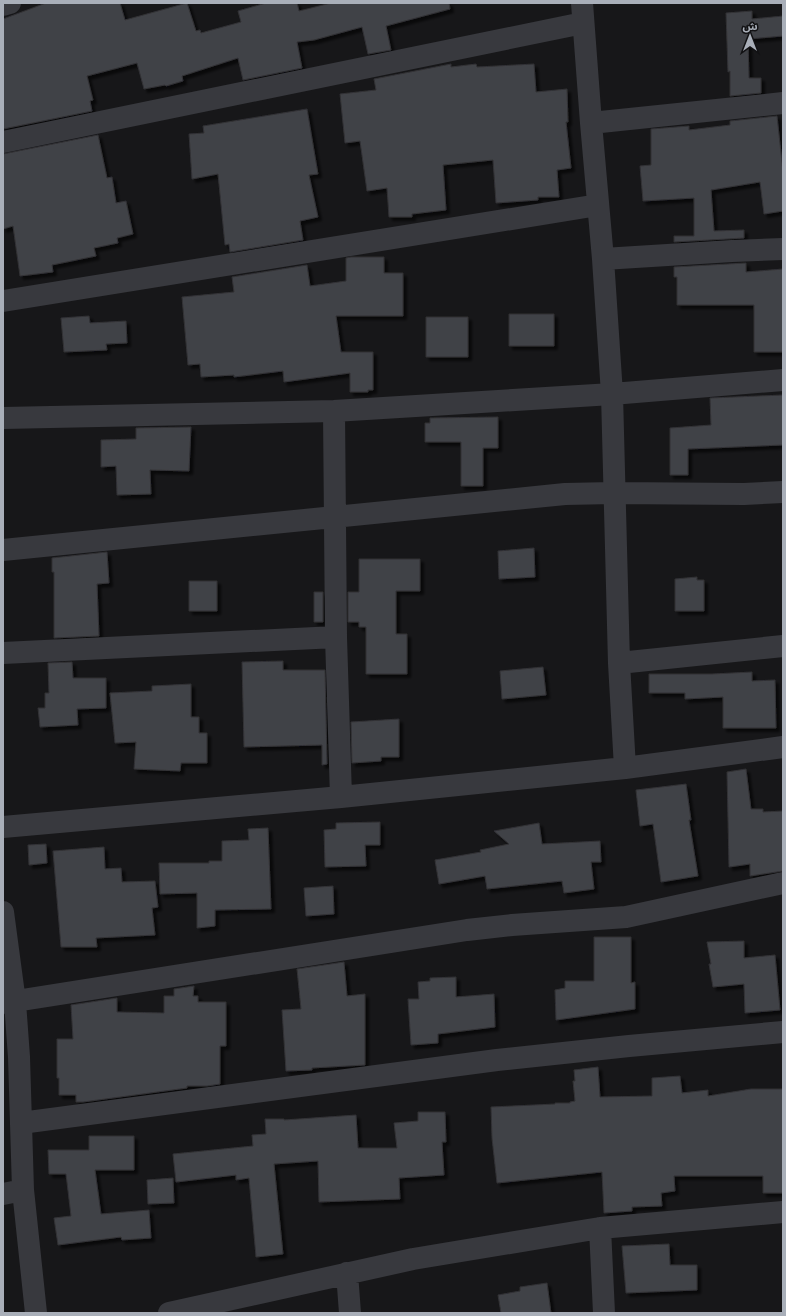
<svg xmlns="http://www.w3.org/2000/svg" width="786" height="1316" font-family="Overpass,'Noto Sans Arabic',sans-serif">
<style>
.building{fill:#414246;stroke:#313135;filter:url(#shadow)}
.lines{fill:none;stroke-linecap:round;stroke-linejoin:round}
.minor{stroke:#38393e;stroke-width:22}
</style>
<defs>
<filter id="shadow"><feDropShadow dx="3.5" dy="3.5" stdDeviation="1" flood-color="#0009"/></filter>
</defs>
<rect width="100%" height="100%" fill="#171719"/>
<!-- building -->
<path class="building" d="M46,3H120L125,20L187,3L196,31L200,30L201,33L241,22L238,11L266,3H297L299,11L331,3H449L450,9L386,26L391,50L368,54L362,27L314,40L297,42L302,68L243,80L238,58L182,76L183,81L166,86L165,85L144,89L137,63L87,76L93,100L90,101L92,111L3,129V19Z
M752,11V19L783,16V36L748,39L749,78H761V93L730,96V71L728,72L726,13Z
M451,64V67L476,64L477,67L534,64L536,92L567,89L568,122H566L571,168L557,170L559,197H538V200L496,203L493,160L443,165L446,210L412,214V217H389L387,188L367,191L360,141L345,143L340,94L376,90L374,79Z
M307,109L318,174L309,175L318,217L300,221L303,240L230,252L229,244L225,245L218,174L192,179L189,134L204,133L203,126Z
M777,116L783,172V211L764,214L760,182L711,190L714,231L744,230V238L674,242V236H694V198L643,201L640,166L651,165V129L689,126V130L730,125V121Z
M98,135L107,178L112,177L116,203L126,201L133,234L117,238L118,243L94,248L96,256L52,265L53,272L20,276L13,226L3,229V154Z
M351,257H384V273H403V316H336L341,352H373V390H368V392H350V373L284,382L283,371L234,377V375L201,377L200,364L188,365L182,297L234,292L232,277L307,265L310,286L346,281V258Z
M746,263V272L783,269V352H754V305H677V277H674V267Z
M509,314H554V346H509Z
M89,316L90,323L126,321L127,343L106,344L107,350L64,352L61,318Z
M426,317H468V357H426Z
M783,395V445L688,449V475H670V428L711,425L710,398Z
M498,417V448H483V486H461V442H425V423H430V418Z
M191,427L189,471L150,470L151,494L117,495L116,466L101,467V440L136,439V428Z
M534,548L535,577L499,579L498,551Z
M107,552L109,583L97,584L99,636L54,638V572H52V558Z
M359,559H420V591H396V634H407V674H366V627H359V622H348V592H359Z
M697,577V580H704V611H675V579Z
M189,581H217V611H189Z
M314,592H323V622H314Z
M283,661V670H325L327,764L322,765V745L244,747L242,662Z
M72,662L73,678H106V708L77,709L78,725L40,727L38,708H45V693H49L48,663Z
M543,667L546,695L502,699L500,671Z
M752,672V681L775,680L776,728H723V697L685,699V693H649V674H712Z
M191,684V717H199V733H207V763H181L180,771L134,769L136,742L115,743L110,693L152,691V686Z
M399,719V757H381V761L352,763L351,722Z
M746,769L751,809H763V812L783,811V871L750,876V864L729,867L727,772Z
M686,784L691,820H689L698,876L661,882L653,824L640,826L636,790Z
M380,822V845H365L366,866L325,867L324,830L336,829V823Z
M539,823L542,844L600,841L601,862H591L594,889L564,893L562,881L487,889L485,876L439,884L435,860L481,852L480,850L509,844L494,831Z
M268,828L271,909L215,910V926L197,928V893L160,894L159,863H209V861H222V841L249,840L248,829Z
M46,844L47,863L29,865L28,845Z
M104,847L105,869L121,868L122,882L155,881L158,907L152,908L155,935L96,938L97,947H61L53,851Z
M333,886L334,914L306,916L304,888Z
M594,937H631V983L635,982V1009L556,1020L555,990L565,988V981H594Z
M744,941V958L775,955L780,1010L745,1013L744,984L713,987L709,964H711L707,942Z
M344,962L347,996L365,994V1065L312,1068V1070L286,1071L282,1010L301,1009L297,969Z
M456,977V997L494,994L495,1027L438,1034V1043L411,1045L408,999H419L418,982L430,981V978Z
M194,986L193,996H198V1002H226V1046H220V1084L207,1086H187V1088L83,1102H76V1095H59V1078H57V1039H73L71,1005L117,998V1012L164,1013V996H174V989Z
M598,1067L600,1097L652,1096V1078L680,1076L682,1093L708,1090V1096L751,1089H783V1193H763V1176H674L675,1191L661,1193L662,1206L632,1207V1211L604,1213L602,1172L497,1183L492,1138L491,1107L555,1104V1103H570V1102L575,1101L573,1081H575L574,1070Z
M418,1112H445L446,1142H442L444,1175L399,1178L400,1199L319,1202L318,1161L274,1164L283,1254L256,1257L249,1178L236,1180V1175L176,1182L173,1154L253,1146L252,1135L266,1134L265,1119H284V1120L356,1115L358,1148H397L394,1123L418,1121Z
M89,1136H134V1170H95L101,1214L149,1210L151,1238L122,1240L121,1237L58,1245L54,1218L71,1216L66,1174H49L48,1150H89Z
M173,1178L174,1203L148,1204L147,1180Z
M669,1244L670,1265H697V1290L626,1293L622,1246Z
M547,1283L551,1313H501L498,1295L520,1291V1287Z"/>
<g class="lines">
<!-- minor -->
<path class="minor" d="M582,3L591,123L603,259L612,394L619,663L625,768
M3,5L10,3
M591,123L783,103
M3,142L583,23
M603,259L732,251L783,249
M3,301L598,205
M334,411L336,637L341,797
M3,418L334,411L612,394L783,380
M3,550L565,494L613,493L744,494L783,492
M3,653L336,637
M619,663L783,646
M3,827L341,797L625,768L783,747
M3,912L15,1002L19,1057L23,1190L36,1313
M3,1003L467,930L512,925L626,917L783,883
M21,1123L497,1060L629,1046L783,1032
M3,1194L23,1190
M600,1228L604,1313
M347,1273L350,1313
M169,1313L413,1259L600,1228L783,1212"/>
</g>
<!-- border -->
<rect width="786" height="1316" fill="none" stroke="#a9afb9" stroke-width="8"/>
<!-- north arrow -->
<g transform="translate(750 36)" stroke="#121214" stroke-width="3" paint-order="stroke">
<path d="M0-3L7 15L0 10L-7 15Z" fill="#a9afb9"/>
<text y="-6" font-size="11" font-weight="bold" text-anchor="middle" fill="#a9afb9">ش</text>
</g>
</svg>
